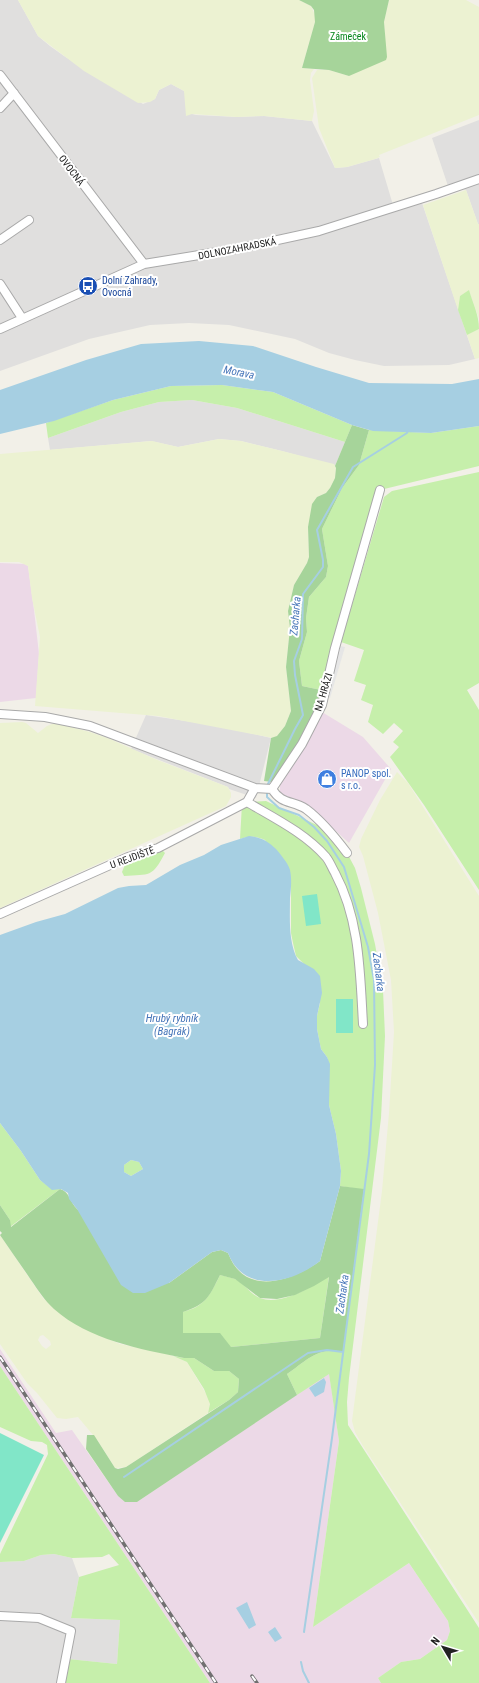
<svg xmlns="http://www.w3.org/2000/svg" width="479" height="1683" font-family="'Roboto Condensed',sans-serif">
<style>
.residential{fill:#e0dfde}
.industrial{fill:#ecd9e7}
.farmland{fill:#ecf2d2;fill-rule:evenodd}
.grass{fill:#c6efab}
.forest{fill:#a6d49a;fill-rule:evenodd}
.pitch{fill:#81e6c8}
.parking{fill:#e6e6e6}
.water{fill:#a6cfe2;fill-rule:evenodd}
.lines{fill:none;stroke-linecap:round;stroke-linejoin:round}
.stream{stroke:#a6cfe2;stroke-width:2}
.street-casing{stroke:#a9a9a9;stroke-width:10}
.street{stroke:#fff;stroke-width:8}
.rail-casing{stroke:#707070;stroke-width:3.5}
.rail{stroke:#fff;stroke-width:2;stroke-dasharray:6;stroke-linecap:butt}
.labels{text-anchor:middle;stroke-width:4;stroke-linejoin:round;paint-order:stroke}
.park-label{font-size:10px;fill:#05851b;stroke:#fff}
.street-label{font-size:10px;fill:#222;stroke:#fff}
.transit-label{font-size:10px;fill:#164399;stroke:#fff;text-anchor:start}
.shop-label{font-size:10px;fill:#366cbe;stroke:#fff;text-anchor:start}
.water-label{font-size:11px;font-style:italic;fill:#4675b9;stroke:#fff}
</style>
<rect width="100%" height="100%" fill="#f2f0e8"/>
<!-- residential -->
<path class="residential" d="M0,0H18L38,36L50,46L64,56L143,104L155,99L159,90L171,84L184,91L192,114L196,115L237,117L264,116L312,121L335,168L347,167L379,158L393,205L420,197L475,359L449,365L384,366L355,360L329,353L295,339L229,325L189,323L150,325L89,339L0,371Z
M479,120V224H478L466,190L448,186L432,138Z
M192,400L237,408L345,442L335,466L282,451L241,441L219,439L178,447L151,441L50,450L48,438L121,412L159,402Z
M146,715L219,726L271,738L256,798L229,789L228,787L131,749Z
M54,1554L72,1558L79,1577L71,1618L120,1620L117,1664L68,1659L63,1683H0V1562L24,1561L41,1555Z"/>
<!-- industrial -->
<path class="industrial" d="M0,563L25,564L28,566L34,610L39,654L36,698L0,702Z
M322,712L363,737L391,769L349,843L327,823L280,796V780Z
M0,1349L56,1433L72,1430L118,1496L126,1502H137L329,1373L339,1441L313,1627L409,1563L448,1621L450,1631L447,1640L420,1659L401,1662L378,1678L381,1683H210L0,1366Z"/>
<!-- farmland -->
<path class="farmland" d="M18,0H299L311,6L315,15V22L302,68L314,69L311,73L310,80L314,111L312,121L264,116L237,117L192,114L186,116L184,91L171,84L159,90L155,99L150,102L138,103L84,71L38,36Z
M389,0H466L479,7V115L379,155L380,157L375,159L347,167L335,168L319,128L312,78L317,70H329L349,76L385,38L384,22Z
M466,190L478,224H479V319L469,291L460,296L458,310L423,205Z
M479,329V358L475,359L467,335Z
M219,439L241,441L282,451L334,464L336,468L335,478L330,488L326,493L317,497L308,527L309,557L307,563L294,585L288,611L290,628L286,667L291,711L285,726L277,736L273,738L158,716L35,706L40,637L32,598L28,566L19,562H0V454L152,441L178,447Z
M22,722L26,723L38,733L47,726L52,724H59L90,732L110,739L155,759L228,787L231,793V797L226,806L0,908V723Z
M397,772L408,783L479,896V1623L363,1446L355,1432L352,1421L382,1191L389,1113L394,1032L391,980L378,913L363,856L359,847L361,839L380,800Z
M0,1235L43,1298L67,1319L90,1331L120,1344L168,1354L187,1362L209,1399L210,1404L208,1413L126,1467L115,1468L98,1441L78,1417L66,1419L57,1418L37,1393L27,1383L0,1344ZM43,1335L50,1341L51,1345L46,1349L42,1346L38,1340L40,1336Z"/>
<!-- grass -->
<path class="grass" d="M469,290C473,304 479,315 479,329L467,335L458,310L460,296Z
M222,385L273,392L352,425L345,442L237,408L192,400L159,402L121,412L48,438L46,423L113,400L171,386Z
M479,426V466L380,490L350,582L321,690L302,686L299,661L307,632L306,618L309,597L326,577L328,566L322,529L342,488L359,465L369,430L431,433Z
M479,472V683L467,690L479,710V890L424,805L390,757L399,747L393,742L403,731L394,723L383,734L368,722L373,705L361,700L366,685L354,681L364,650L341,642L384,497L392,491Z
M266,801L319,826L347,853L355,868L361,888L375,944L383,990L385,1036L381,1118L349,1378L347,1402L348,1425L479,1628V1683H381L378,1678L401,1662L420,1659L447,1640L450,1631L448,1621L409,1563L313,1627L339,1441L329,1374L297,1395L287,1374C306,1361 318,1346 343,1352L364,1190L340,1186L341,1171L336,1134L329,1105V1064L327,1057L321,1049L317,1029V1016L320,1003L304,964L296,956L293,943L291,933V884L265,840C256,836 250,836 240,839L242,804L247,802Z
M161,849L165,853C152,878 150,874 124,876L122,872L128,857Z
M0,1123L21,1151L40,1180L52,1189H60L10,1227V1220L0,1205Z
M131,1160L139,1162L143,1169L131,1176L124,1172V1165Z
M220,1275C224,1276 230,1277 235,1279C244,1283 250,1294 260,1298C280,1306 312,1287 329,1276L320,1338L231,1347L183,1334L182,1312C205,1307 210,1295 220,1275Z
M173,1356L184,1358H194L214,1371H229L239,1379L238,1392L229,1400L208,1413L210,1404L204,1389L187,1362Z
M0,1366L210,1683H63L68,1659L117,1664L120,1620L71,1618L79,1577L119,1565L109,1554L102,1557L72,1558L54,1554L41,1555L24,1561L0,1562V1554L48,1454L47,1445L42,1442L31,1441L0,1427Z"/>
<!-- forest -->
<path class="forest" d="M299,0H389L384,22L387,57L386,60L349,76L329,70L302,68L315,22L314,10L311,6Z
M352,425L369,430L359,465L342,488L322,529L328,566L326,577L309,597L306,618L307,632L299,661L302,686L321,690C313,723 292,754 272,782L264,781L271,738L277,736L285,726L291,711L286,667L290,628L288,611L294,585L307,563L309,557L308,527L312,504L317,497L326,493L330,488L335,478L336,468L335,466Z
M340,1186L364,1189L343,1352C318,1346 306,1361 287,1374L297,1395L137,1502H125L118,1496L86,1449L87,1435H94L115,1468L118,1469L126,1467L229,1400L238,1392L239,1379L229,1371H214L194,1358H184C140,1349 89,1340 54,1309C45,1301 38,1290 31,1280C21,1265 10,1250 0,1235L2,1233L0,1231V1205L10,1220L11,1227L60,1189C69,1191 70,1202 77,1209L169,1283L212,1252L221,1250L228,1253C245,1298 291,1281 320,1261ZM220,1275L235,1279L260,1298L277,1299L295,1295L314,1286L329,1277L320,1338L231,1347L220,1333H183V1312C207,1304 209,1297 220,1275Z"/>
<!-- pitch -->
<path class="pitch" d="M317,894L321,924L306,926L302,896Z
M336,999H353V1033H336Z
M0,1433L44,1455L0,1543Z"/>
<!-- parking -->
<path class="parking" d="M340,646L345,647L330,698L326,696Z"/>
<!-- water -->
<path class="water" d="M199,341L253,346L316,367L369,383L452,384L479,379V426L431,433L373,431L352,425L273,392L222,385L171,386L113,400L54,421L0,434V390L86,360L141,344Z
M249,836C261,837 268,841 276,849C281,855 288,863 290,870C292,879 291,889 290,898C290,918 288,942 298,960L314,969L320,976L322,993L317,1016V1029L321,1049L327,1057L330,1064L329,1105L336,1134L341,1171L340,1186L320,1261C293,1283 244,1295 228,1253L221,1250L212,1252L169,1283L145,1293H133L121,1285L77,1209L69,1199L68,1193L61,1189L52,1190L40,1180L21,1151L0,1123V935L36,922L65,914L118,888L129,886L146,885L180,865L204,855L221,845ZM131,1160L139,1162L143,1169L131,1176L124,1172V1165Z
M324,1378L326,1382L324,1392L315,1397L309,1388Z
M247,1602L256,1625L249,1629L236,1608Z
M275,1627L282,1638L275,1642L268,1632Z"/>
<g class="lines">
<!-- stream -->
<path class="stream" d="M267,786L295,729L303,715L295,675L294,661L302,639L303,594L323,567V560L317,530L353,467L407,433L408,430
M267,792V797L279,808L299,815L314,827L327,841L344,867L368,947L374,980L375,1065L369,1154L332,1438L304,1632
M124,1477L308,1353L327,1350L343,1352
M301,1662L303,1671L309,1683"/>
<!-- street casing -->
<g class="street-casing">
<path id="street" d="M0,75L144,264
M0,108L14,93
M0,240L29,220
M0,284L22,318
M0,329L144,264L236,249L319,231L436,194L479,179
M0,714L45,717L90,726L255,788L272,789
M272,789L302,744L322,705L335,648L380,490
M272,789C282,805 292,800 306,809C322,821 335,837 347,853
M247,802C274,818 305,833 326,857C330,862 332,868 335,873C360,920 360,973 363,1024
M0,914L128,857L158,848L247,802L255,788
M0,1616L39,1618L71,1631L61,1683"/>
</g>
<!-- street -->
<use href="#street" class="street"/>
<!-- rail casing -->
<g class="rail-casing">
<path id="rail" d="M0,1357L216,1683
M252,1676L257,1683"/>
</g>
<!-- rail -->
<use href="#rail" class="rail"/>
</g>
<!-- icons -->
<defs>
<g id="bus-disc" transform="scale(1)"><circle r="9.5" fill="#1a4fb4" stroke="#fff"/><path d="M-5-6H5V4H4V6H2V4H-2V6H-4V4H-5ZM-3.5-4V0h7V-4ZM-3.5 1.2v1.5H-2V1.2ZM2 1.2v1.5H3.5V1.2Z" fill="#fff"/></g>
<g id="shop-disc" transform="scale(1)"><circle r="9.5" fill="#3f7fe0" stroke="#fff"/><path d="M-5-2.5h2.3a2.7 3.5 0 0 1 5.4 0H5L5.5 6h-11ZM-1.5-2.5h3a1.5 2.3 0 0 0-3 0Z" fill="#fff"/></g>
</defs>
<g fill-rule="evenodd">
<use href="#bus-disc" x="88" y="286"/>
<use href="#shop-disc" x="327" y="779"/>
</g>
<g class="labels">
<!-- park labels -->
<g class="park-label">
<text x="348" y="40">Zámeček</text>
</g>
<!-- street labels -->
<g class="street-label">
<text transform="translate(72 170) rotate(53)" y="4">OVOCNÁ</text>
<text transform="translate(237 248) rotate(-11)" y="4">DOLNOZAHRADSKÁ</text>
<text transform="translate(323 692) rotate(-73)" y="4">NA HRÁZI</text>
<text transform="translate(132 857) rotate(-20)" y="4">U REJDIŠTĚ</text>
</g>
<!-- transit labels -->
<g class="transit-label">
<text x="102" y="284">Dolní Zahrady,<tspan x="102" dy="12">Ovocná</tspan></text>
</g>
<!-- shop labels -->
<g class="shop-label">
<text x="341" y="777">PANOP spol.<tspan x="341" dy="12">s r.o.</tspan></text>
</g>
<!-- water labels -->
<g class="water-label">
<text transform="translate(239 372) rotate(11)" y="4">Morava</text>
<text transform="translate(295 616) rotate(-85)" y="4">Zacharka</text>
<text transform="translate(379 972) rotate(83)" y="4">Zacharka</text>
<text x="172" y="1022">Hrubý rybník<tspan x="172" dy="13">(Bagrák)</tspan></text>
<text transform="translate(342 1294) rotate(-82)" y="4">Zacharka</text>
</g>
</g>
<!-- north arrow -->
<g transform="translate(443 1647) rotate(308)" stroke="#ffffff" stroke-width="3" paint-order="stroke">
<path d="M0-3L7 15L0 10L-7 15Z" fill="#222222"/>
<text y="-6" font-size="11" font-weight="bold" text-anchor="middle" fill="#222222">N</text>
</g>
</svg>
